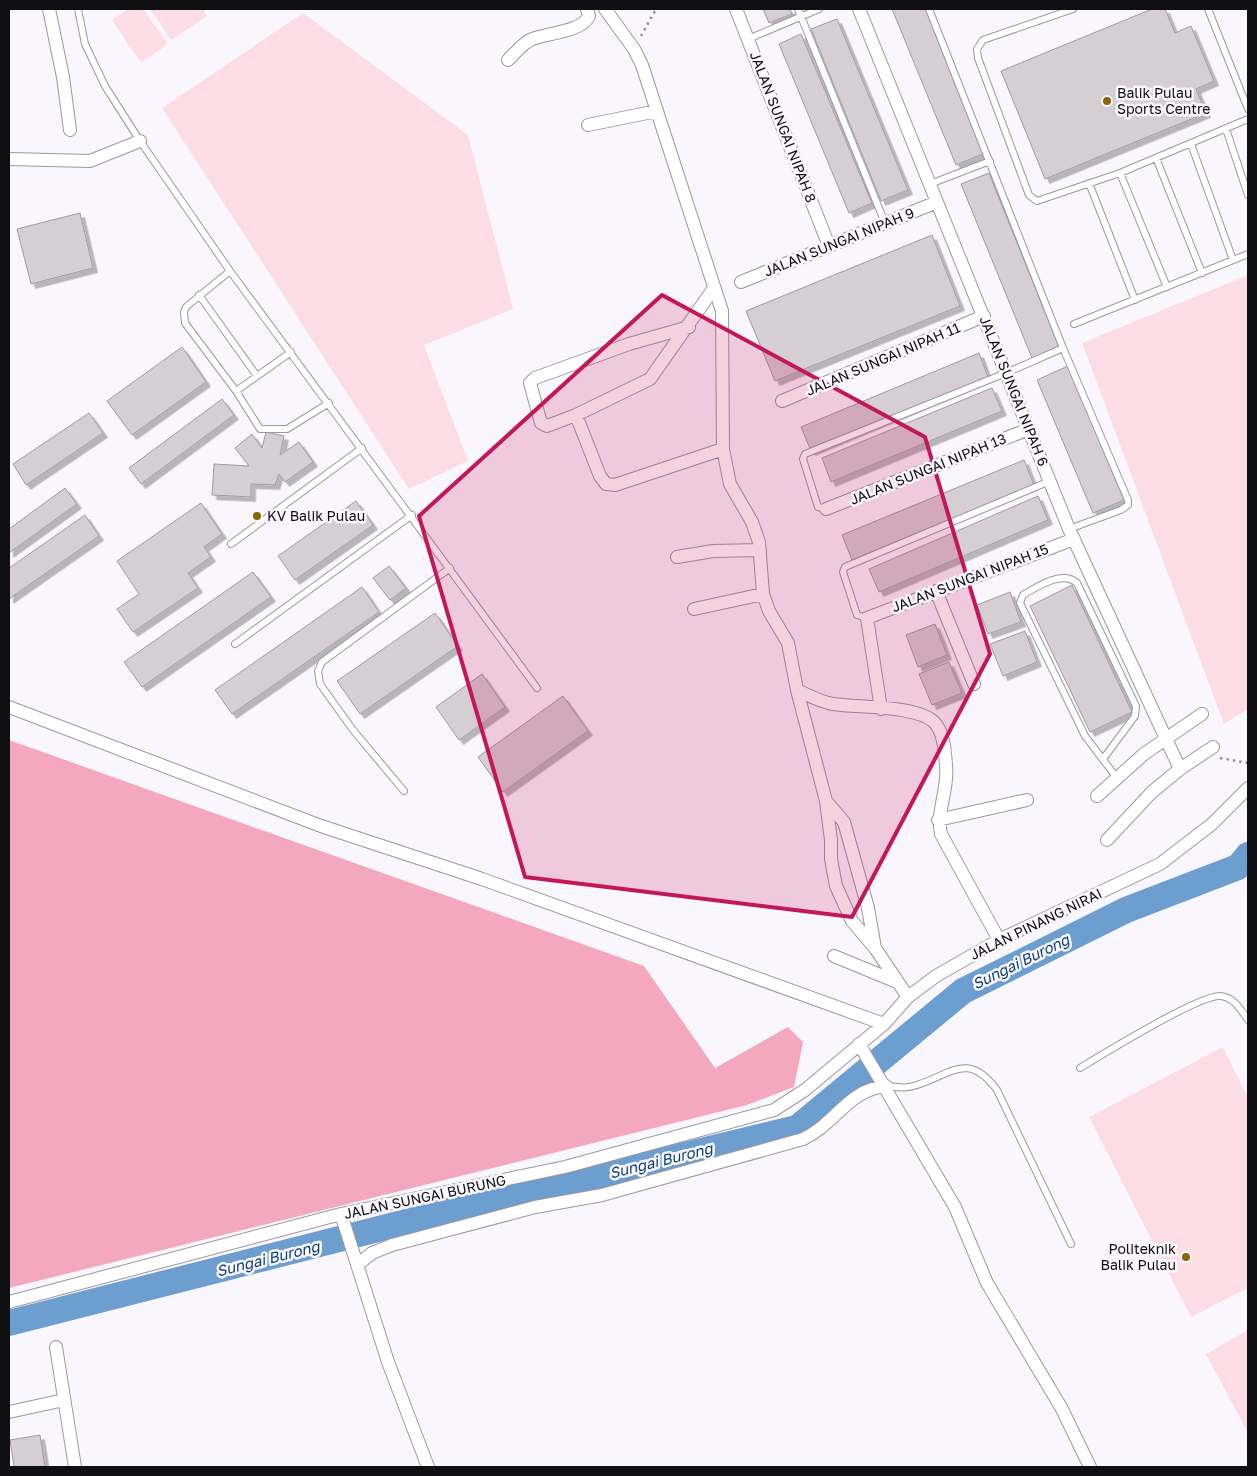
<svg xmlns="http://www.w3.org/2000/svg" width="1257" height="1476" font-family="'Golos Text',sans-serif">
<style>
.green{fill:#fddde5}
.forest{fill:#f3a8be}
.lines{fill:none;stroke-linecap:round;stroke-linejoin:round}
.river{stroke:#6d9ed0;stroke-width:26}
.building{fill:#d5ced3;stroke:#a19a9f;filter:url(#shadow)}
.service-casing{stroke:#9b989f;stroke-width:8}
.minor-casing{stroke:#9b989f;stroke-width:14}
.path{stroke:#949197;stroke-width:2.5;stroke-dasharray:2.5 4;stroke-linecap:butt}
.service{stroke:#fff;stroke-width:6}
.minor{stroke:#fff;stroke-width:12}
.marked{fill:#c2185b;fill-opacity:0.2;stroke:#c2185b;stroke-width:4;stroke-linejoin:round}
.poi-dot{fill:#8a6504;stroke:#faf6fe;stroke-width:2}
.labels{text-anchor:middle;stroke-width:5;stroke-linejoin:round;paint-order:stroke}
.poi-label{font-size:14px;fill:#0f0e10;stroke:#faf6fe;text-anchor:start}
.street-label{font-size:14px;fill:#0f0e10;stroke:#faf6fe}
.water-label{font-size:15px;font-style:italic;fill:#0a4170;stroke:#faf6fe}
</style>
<defs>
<filter id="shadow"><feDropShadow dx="4.5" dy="4.5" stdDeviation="0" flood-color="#0004"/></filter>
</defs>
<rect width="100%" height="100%" fill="#faf6fe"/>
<!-- green -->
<path class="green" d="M128,9H143L168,44L141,63L112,20Z
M150,9H203L207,16L171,40Z
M303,13L468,135L513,309L424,345L468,461L409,489L162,108Z
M1248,275V709L1224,724L1082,343Z
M1223,1047L1248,1098V1288L1191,1317L1089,1117Z
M1248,1330V1433L1206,1354Z"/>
<!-- forest -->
<path class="forest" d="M9,740L644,966L715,1068L788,1027L803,1042L794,1087L747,1105L9,1288Z"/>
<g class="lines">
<!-- river -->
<path class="river" d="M9,1323L406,1222L797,1128L963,991L1126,910L1238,867L1248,855"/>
</g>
<!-- building -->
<path class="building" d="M763,9H790L792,14L769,23Z
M892,9H926L985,153L956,165Z
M1152,9H1165L1175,33L1191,26L1214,81L1196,89L1206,113L1045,179L1001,71Z
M837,19L908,190L881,201L811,29Z
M801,34L872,203L849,213L779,44Z
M989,173L1059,347L1032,358L961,184Z
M80,213L93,268L31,284L17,229Z
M932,235L960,306L775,381L746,311Z
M182,347L206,382L132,435L107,401Z
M979,353L988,377L811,451L801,427Z
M1068,366L1124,500L1093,513L1037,380Z
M992,388L1002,411L831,482L822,458Z
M222,399L234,415L141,484L129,468Z
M89,413L103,433L26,485L13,464Z
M266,432L284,436L280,455L299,442L313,462L285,482L279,474L275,485L251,484V497L212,495L214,464L249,466L235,448L252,434L262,448Z
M1024,460L1034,485L852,560L842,535Z
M65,488L77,504L9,553V529Z
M1038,496L1048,520L879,592L869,569Z
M356,501L373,525L295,580L278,556Z
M201,503L222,534L204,547L211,557L188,573L198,588L133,632L117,609L139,594L117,561Z
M85,515L99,536L9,599V568Z
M389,566L406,588L390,600L373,578Z
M253,572L271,597L142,687L124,662Z
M1072,585L1132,712L1090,732L1030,606Z
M362,587L379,612L232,714L215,690Z
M1010,592L1021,622L988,634L977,605Z
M435,613L458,646L360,714L337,681Z
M935,624L947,655L918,667L906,635Z
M1025,631L1037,662L1003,676L990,644Z
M949,662L962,693L932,705L919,674Z
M482,674L505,707L459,740L436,707Z
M563,696L588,731L503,792L478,757Z
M40,1435L45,1467H14L10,1440Z"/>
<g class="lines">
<!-- service casing -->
<g class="service-casing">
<path id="service" d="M78,9L85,44L105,86L140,141L230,271L537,688
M798,9L885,223
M929,9L1063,348L1128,500V505L1121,510L1069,529
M1073,9L983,40L977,49L978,58L1029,195L1037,201L1120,173L1248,119
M1208,9L1248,109
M748,39L819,9
M1226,129L1248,195
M1191,144L1233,260
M1156,158L1202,273
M1120,173L1167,287
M1089,183L1135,300
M930,184L990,161
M230,271L186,307L184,312L185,323L236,391L260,429H287L329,403
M199,295L257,376
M1074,324L1248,254
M236,391L291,352
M826,509L818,507L803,459L805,454L1006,373L1063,348
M231,544L362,448
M867,618L857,615L843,572L845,567L1050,481
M235,644L412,515
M1103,759L1135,716L1136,706L1077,583C1063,570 1038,586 1023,595L1020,603L1085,736L1117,778
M404,791L353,730L320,684L318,671L322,662L450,568
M1080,1068C1103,1054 1199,995 1220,996C1234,997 1241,1010 1248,1020
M886,1086C897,1087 906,1089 917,1085C952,1074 968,1051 997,1090L1071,1244"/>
</g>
<!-- minor casing -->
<g class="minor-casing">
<path id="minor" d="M49,9L63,77L70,130
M605,9L634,49L642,65L722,311L723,449L730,484L752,522L759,542L763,594L769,611L788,643L797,690L826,801L831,840V859L836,886L852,921L875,948L908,997
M736,9L829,246
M859,9L1069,529L1180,769
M508,60C515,53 523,43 532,39C547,33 582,32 589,16L587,9
M588,125L657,111
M9,159L90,161L140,141
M741,282L937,202
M689,327L629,344L535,378L530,383L541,423L547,426L576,415L650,379L714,288
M782,401L984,316
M576,415L600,476L606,484L615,485L723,449
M826,509L1029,429
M677,557L713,551L760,550
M936,591L974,684
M694,609L763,594
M797,690C808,695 820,702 833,704C858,708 916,705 934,722C944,732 945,752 946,765C949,789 936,810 941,834L999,940
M9,707L321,826L482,879L884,1024
M881,709L867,618L1074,539
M1097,796L1144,754L1202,714
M826,801L844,822L868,908L875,948
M938,820L1027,800
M1107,840L1152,792L1180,769L1213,747
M834,956L897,982
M859,1044L955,1207L987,1283L1062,1409L1090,1467
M341,1214L388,1362L428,1467
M357,1265L372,1253L392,1245L535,1207L602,1195L803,1139C834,1125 849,1089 886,1086
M9,1302L341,1214L565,1167L774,1110L805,1090L884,1024L908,997L936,976L999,940L1160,864L1212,824L1248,788
M56,1347L75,1467
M9,1412L64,1400"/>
</g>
<!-- path -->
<path class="path" d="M641,36L656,9
M1220,758L1248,763"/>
<!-- service -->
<use href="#service" class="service"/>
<!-- minor -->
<use href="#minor" class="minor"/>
</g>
<!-- marked area -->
<path class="marked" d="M662,295L925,437L990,654L852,917L525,877L419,516Z"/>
<!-- markers -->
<g class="poi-dot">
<circle cx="1107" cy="101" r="5"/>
<circle cx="257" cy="516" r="5"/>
<circle cx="1186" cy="1257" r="5"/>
</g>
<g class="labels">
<!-- poi labels -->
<g class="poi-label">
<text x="1117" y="98">Balik Pulau<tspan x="1117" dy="16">Sports Centre</tspan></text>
<text x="267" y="521">KV Balik Pulau</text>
<text x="1176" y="1254" text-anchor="end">Politeknik<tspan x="1176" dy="16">Balik Pulau</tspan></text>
</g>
<!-- street labels -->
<g class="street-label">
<text transform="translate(783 127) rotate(69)" y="5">JALAN SUNGAI NIPAH 8</text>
<text transform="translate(839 242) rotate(-22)" y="5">JALAN SUNGAI NIPAH 9</text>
<text transform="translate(883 359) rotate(-23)" y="5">JALAN SUNGAI NIPAH 11</text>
<text transform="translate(1014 391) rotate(68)" y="5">JALAN SUNGAI NIPAH 6</text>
<text transform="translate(928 469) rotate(-22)" y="5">JALAN SUNGAI NIPAH 13</text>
<text transform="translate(970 578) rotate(-21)" y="5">JALAN SUNGAI NIPAH 15</text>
<text transform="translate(1036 924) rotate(-26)" y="5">JALAN PINANG NIRAI</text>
<text transform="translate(425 1197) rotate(-12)" y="5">JALAN SUNGAI BURUNG</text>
</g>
<!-- water labels -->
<g class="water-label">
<text transform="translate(1021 962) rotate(-26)" y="5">Sungai Burong</text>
<text transform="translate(661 1161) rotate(-14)" y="5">Sungai Burong</text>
<text transform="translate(268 1259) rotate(-14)" y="5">Sungai Burong</text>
</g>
</g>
<!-- border -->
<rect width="1257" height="1476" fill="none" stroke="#0f0e10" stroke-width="20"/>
</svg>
